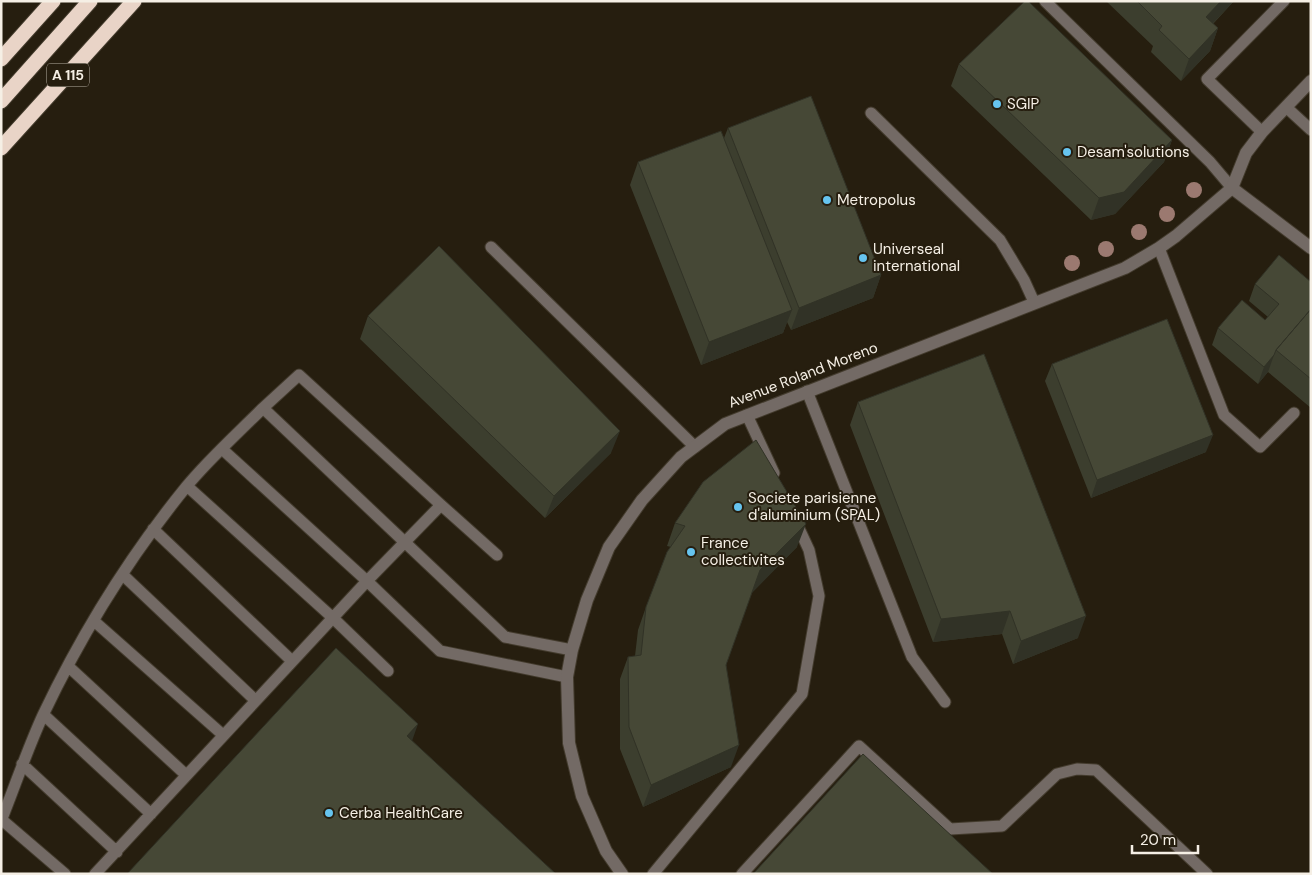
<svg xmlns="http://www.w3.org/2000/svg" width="1312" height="875" font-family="'DM Sans',sans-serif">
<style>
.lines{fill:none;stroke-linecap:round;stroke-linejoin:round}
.lane-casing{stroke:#433b2d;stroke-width:13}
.street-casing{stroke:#433b2d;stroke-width:14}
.highway-casing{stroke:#433b2d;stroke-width:17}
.lane{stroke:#736a65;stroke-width:11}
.street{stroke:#736a65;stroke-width:12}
.highway{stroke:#e9d4c7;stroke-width:15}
.tree{fill:#9b7970}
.wall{fill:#3c3e2e}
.shaded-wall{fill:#313226}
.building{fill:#464836;stroke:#313226}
.poi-dot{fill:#66c4ef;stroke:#261e0f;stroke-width:2}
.labels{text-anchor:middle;stroke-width:4;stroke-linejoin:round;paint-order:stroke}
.shield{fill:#261e0f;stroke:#b7b0a5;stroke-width:1}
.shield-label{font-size:14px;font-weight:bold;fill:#f5efe5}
.poi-label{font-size:15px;fill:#f5efe5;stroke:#261e0f;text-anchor:start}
.street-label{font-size:15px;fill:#f5efe5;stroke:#261e0f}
</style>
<rect width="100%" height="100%" fill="#261e0f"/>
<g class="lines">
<!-- lane casing -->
<g class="lane-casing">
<path id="lane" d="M1045,1L1210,162L1232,188
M1286,107L1311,130
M871,113L1000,240L1024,280L1034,302
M1262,132L1207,79L1284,1
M491,247L695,447
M1159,248L1224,415L1260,447L1294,413
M807,391L912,657L945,702
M747,415L774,473
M222,449L367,581L441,505L299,375L263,408
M187,486L333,618L388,671
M441,505L497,555
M153,529L292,661
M123,575L255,700
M94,621L223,735
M69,667L186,775
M44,715L151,814
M22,764L117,852
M2,820L65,874
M1,821C15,786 27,750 43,715C81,635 130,556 186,487C209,459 237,434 263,408L505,637L572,650
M95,874L367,581L440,651L567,677
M653,874L802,694L819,596L809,550L796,522
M742,874L859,746L950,829L1002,826L1057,774L1077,769L1096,770L1207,874"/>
</g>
<!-- street casing -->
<g class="street-casing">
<path id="street" d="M1232,188L1311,248
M622,874L606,851L582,796L569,743L567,677L572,650L587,600L609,547L642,500L671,468L681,457L725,424L1125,268L1159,248L1176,236L1232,188L1246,153L1262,132L1311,81"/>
</g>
<!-- highway casing -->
<g class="highway-casing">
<path id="highway" d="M1,59L53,1
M1,101L90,1
M1,148L134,1"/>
</g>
<!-- lane -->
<use href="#lane" class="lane"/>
<!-- street -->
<use href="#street" class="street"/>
<!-- highway -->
<use href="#highway" class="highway"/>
</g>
<!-- trees -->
<g class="tree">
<circle cx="1194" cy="190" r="8"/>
<circle cx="1167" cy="214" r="8"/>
<circle cx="1139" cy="232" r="8"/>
<circle cx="1106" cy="249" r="8"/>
<circle cx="1072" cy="263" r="8"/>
</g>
<!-- wall -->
<path class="wall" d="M1106,1H1234L1213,24L1218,28L1210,51L1181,81L1151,52L1153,46Z
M959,64L1172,140L1164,162L1115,214L1091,220L951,86Z
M728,128L881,275L873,298L791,330L787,322L783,333L701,365L630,185L638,162L724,138Z
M1311,282V408L1268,372L1258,384L1212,345L1218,328L1265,320L1268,317L1249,301L1255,284Z
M368,316L611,453L545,518L360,339Z
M1052,364L1206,452L1091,498L1045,381Z
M858,402L1078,638L1013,664L1002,634L933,642L850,425Z
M675,523L797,547L752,592L726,665L731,767L643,807L620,749V679L628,657L635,656L638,630L646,607L671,547L667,546Z"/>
<!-- shaded-wall -->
<path class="shaded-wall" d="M1221,1H1234L1198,39L1206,17Z
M1218,28L1210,51L1181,81L1189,59Z
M1172,140L1164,162L1115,214L1091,220L1099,198Z
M881,275L873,298L791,330L799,308Z
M792,310L783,333L701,365L709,342Z
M1274,355L1268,372L1258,384L1264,367Z
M620,431L611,453L545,518L554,496Z
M1213,435L1206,452L1091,498L1097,480Z
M806,524L797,547L752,593L760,570Z
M1010,611L1002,634L933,642L941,619Z
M1086,616L1078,638L1013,664L1021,641Z
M418,724L412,741L407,736Z
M739,745L731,767L643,807L651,785Z"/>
<!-- building -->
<path class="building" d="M1025,1H1028L1172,140L1124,192L1099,198L959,64Z
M1137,1H1221L1206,17L1218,28L1189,59L1159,30L1162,26Z
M811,96L881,275L799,308L728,128Z
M721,131L792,310L709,342L638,162Z
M439,246L620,431L554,496L368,316Z
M1279,255L1311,282V309L1276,350L1274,355L1264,367L1218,328L1242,300L1265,320L1279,304L1255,284Z
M1311,309V379L1276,350Z
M1167,319L1213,435L1097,480L1052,364Z
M984,354L1086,616L1021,641L1010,611L941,619L858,402Z
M756,440L806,524L760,570L726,665L739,745L651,785L629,727L628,657L641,655L646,607L667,552L685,526L675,523L703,482Z
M336,648L418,724L407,736L556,874H127Z
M863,754L993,874H753Z"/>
<!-- markers -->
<g class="poi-dot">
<circle cx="997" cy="104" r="5"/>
<circle cx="1067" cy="152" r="5"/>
<circle cx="827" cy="200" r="5"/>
<circle cx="863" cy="258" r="5"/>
<circle cx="738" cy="507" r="5"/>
<circle cx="691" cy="552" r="5"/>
<circle cx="329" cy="813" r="5"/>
</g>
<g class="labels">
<!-- shield labels -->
<rect class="shield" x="47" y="63.5" width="42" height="23" rx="4"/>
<g class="shield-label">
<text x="68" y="80">A 115</text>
</g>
<!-- poi labels -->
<g class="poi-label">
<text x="1007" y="109">SGIP</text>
<text x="1077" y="157">Desam'solutions</text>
<text x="837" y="205">Metropolus</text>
<text x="873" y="254">Universeal<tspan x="873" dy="17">international</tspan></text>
<text x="748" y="503">Societe parisienne<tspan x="748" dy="17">d'aluminium (SPAL)</tspan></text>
<text x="701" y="548">France<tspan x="701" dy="17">collectivites</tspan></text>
<text x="339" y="818">Cerba HealthCare</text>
</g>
<!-- street labels -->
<g class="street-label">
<text transform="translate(803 375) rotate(-21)" y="5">Avenue Roland Moreno</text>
</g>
</g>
<!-- border -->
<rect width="1312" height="875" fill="none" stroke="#f5efe5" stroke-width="5"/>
<!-- scale -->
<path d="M1132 845v8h66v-8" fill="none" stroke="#f5efe5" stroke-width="2.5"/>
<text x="1140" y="845" font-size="15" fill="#f5efe5" stroke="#261e0f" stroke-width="4" paint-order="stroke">20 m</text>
</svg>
